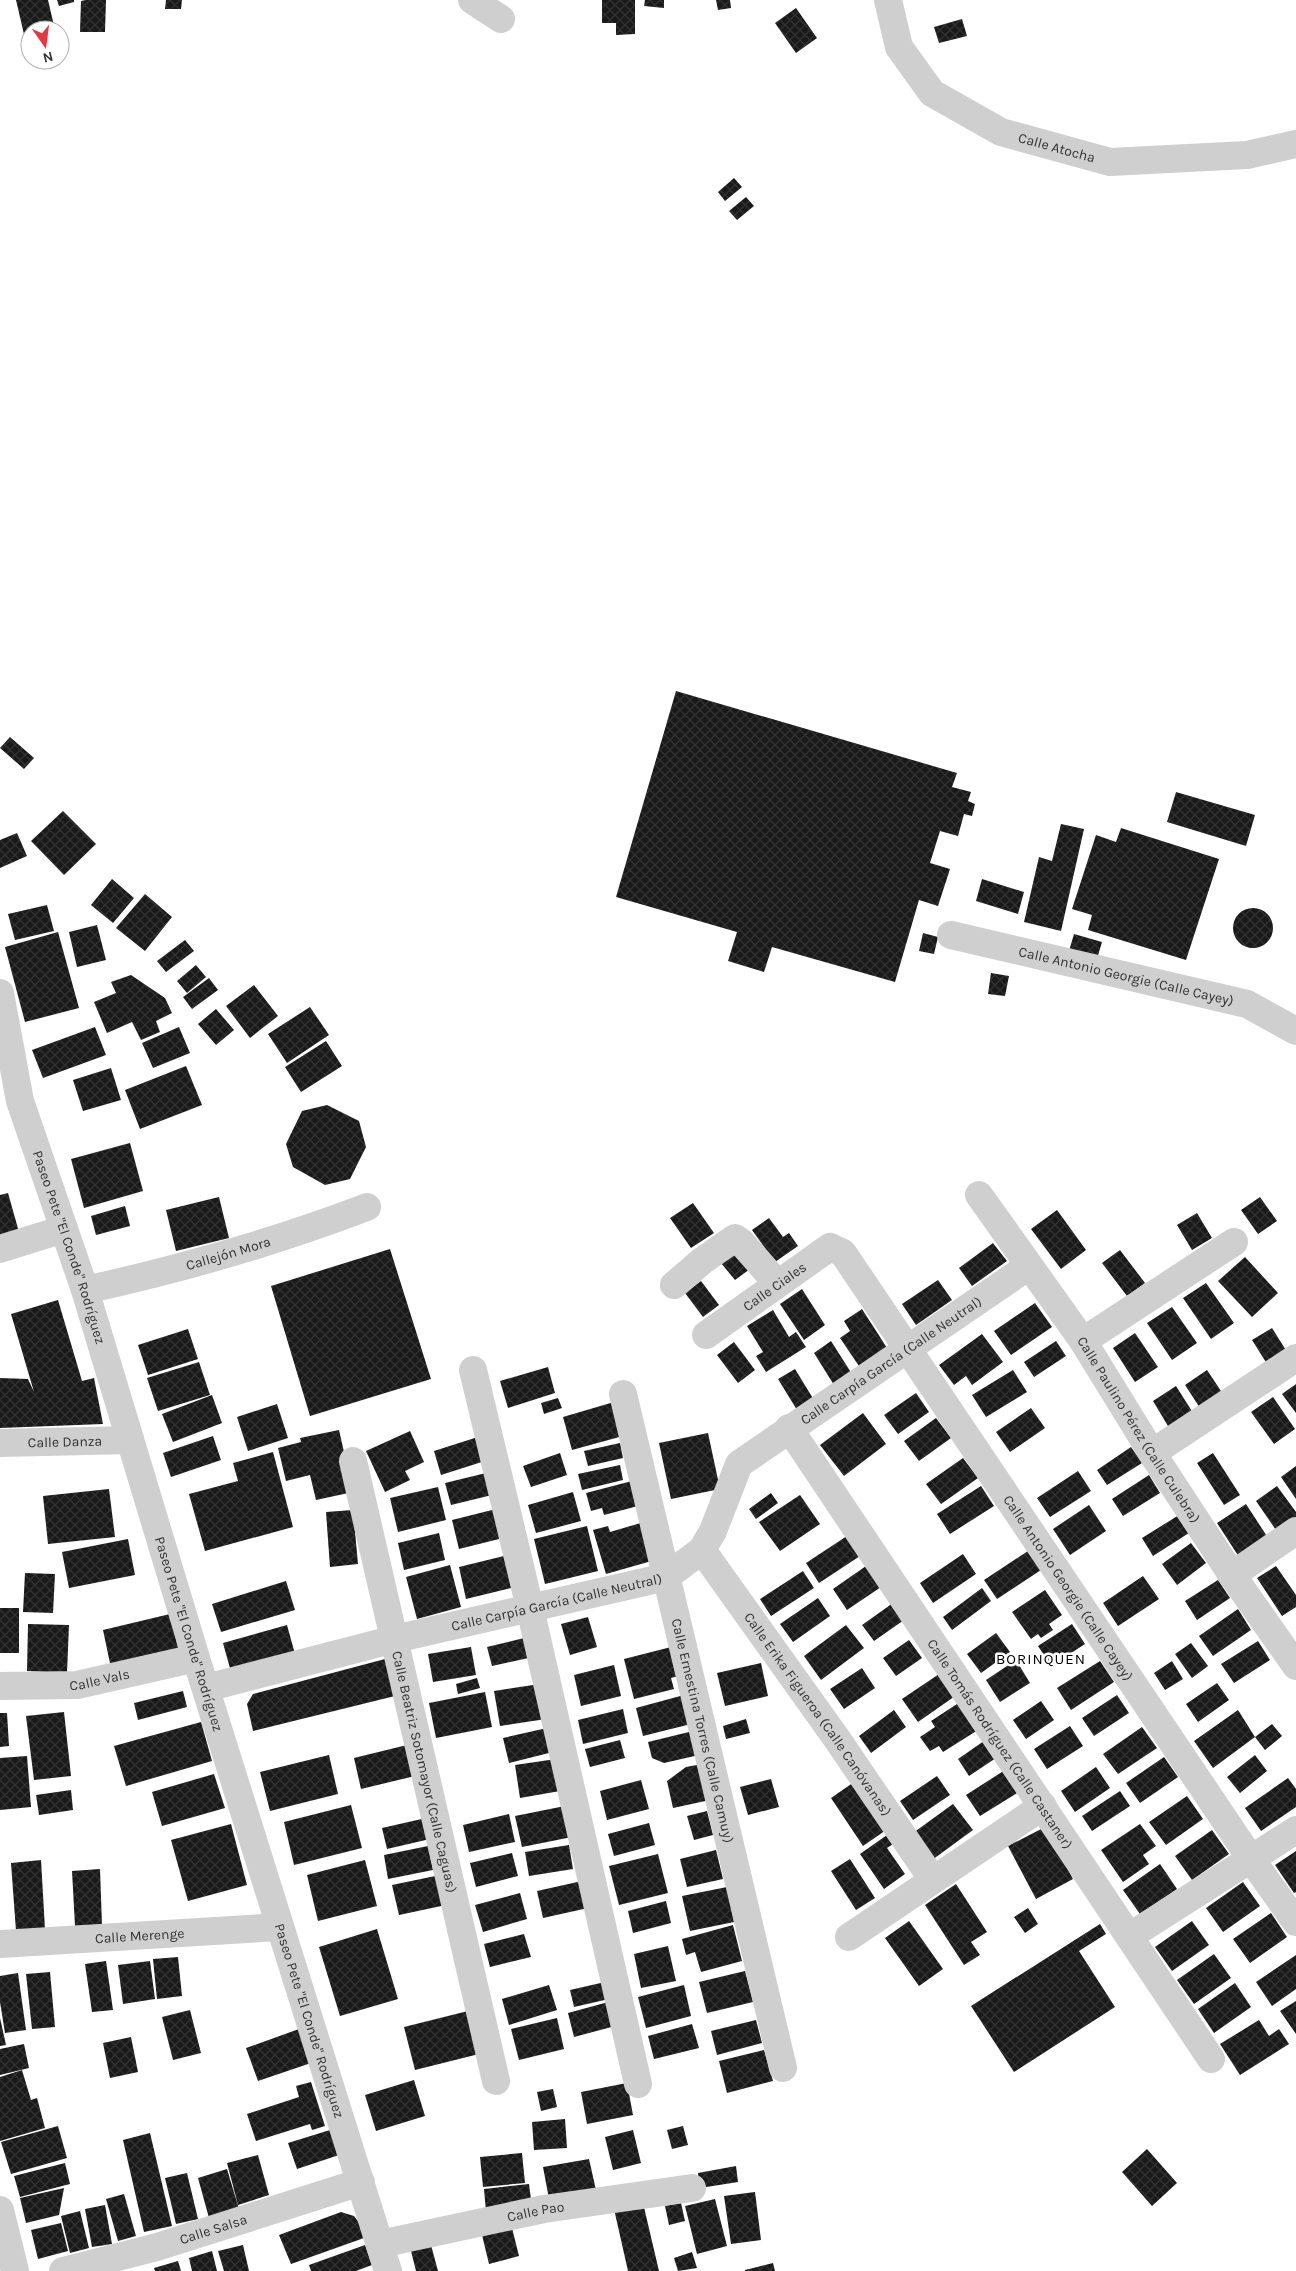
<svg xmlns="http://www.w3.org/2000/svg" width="1296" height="2271" font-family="Karla,sans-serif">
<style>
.building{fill:url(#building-cross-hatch)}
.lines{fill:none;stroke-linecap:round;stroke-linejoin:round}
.minor{stroke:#cfcfcf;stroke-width:28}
.tertiary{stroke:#cfcfcf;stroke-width:28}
.labels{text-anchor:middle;stroke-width:5;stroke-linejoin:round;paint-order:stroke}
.street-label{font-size:14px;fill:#323232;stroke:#fff}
.neighbourhood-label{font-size:15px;letter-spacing:1px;fill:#000;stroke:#fff}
</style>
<defs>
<pattern id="building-cross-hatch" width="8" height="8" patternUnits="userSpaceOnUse" patternTransform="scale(1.25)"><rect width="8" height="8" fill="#191919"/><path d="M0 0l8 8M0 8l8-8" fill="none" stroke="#323232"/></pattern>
</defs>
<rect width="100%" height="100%" fill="#fff"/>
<!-- building -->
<path class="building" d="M16,0H48L55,30H30V42L26,43Z
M57,0H74V2L59,6Z
M86,0H106L105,32H80L81,1Z
M166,0H182L181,9H165Z
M602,0H635V34L616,35V23H602Z
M645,0H664V8L644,6Z
M716,0H730L731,8L718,10Z
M796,8L817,38L796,53L775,23Z
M962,19L967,36L939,43L934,27Z
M734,178L742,187L725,201L718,192Z
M746,197L754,206L737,220L729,211Z
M676,691L957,773L952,787L971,792L968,801L975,804L972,816L964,814L958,836L940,831L930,863L950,869L938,906L919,900L895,982L772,947L764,972L728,961L737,932L616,897Z
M10,737L34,758L24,769L0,748Z
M1176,792L1255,815L1246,846L1167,822Z
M63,811L96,844L64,875L31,841Z
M1061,824L1084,829L1061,931L1024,922L1039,857L1052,861Z
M1121,828L1219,859L1186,960L1088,930L1092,915L1072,909L1096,835L1116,842Z
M17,833L27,856L0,868V840Z
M112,879L134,898L113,923L91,905Z
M982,879L1024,892L1018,914L976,901Z
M145,894L172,917L145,951L116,928Z
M47,905L54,931L15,940L8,914Z
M1233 928a20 20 0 1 1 40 0a20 20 0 1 1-40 0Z
M97,925L106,960L77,967L69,932Z
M58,932L79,1008L25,1022L5,947Z
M923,933L938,937L934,954L919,951Z
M1074,934L1102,942L1097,959L1069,951Z
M185,940L194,951L166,972L157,961Z
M196,965L206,977L187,993L177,981Z
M991,973L1009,976L1005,996L988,994Z
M131,975L165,998L172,1013L156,1021L160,1032L141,1040L132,1022L107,1033L94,1002L116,993L111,982Z
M209,978L218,990L192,1009L183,997Z
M254,985L278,1016L250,1038L226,1006Z
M310,1007L329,1035L287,1063L268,1034Z
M216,1009L234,1030L216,1045L198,1024Z
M95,1027L106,1055L43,1078L32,1050Z
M179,1027L190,1053L153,1068L142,1043Z
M326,1041L342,1066L301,1092L285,1067Z
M186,1066L202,1105L140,1129L125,1090Z
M111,1068L121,1100L83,1111L73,1080Z
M327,1105L359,1121L366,1147L350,1179L325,1185L293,1167L286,1144L302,1111Z
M130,1143L143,1191L84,1208L71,1159Z
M8,1193L19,1232L0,1237V1195Z
M219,1197L229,1238L176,1251L166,1210Z
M1260,1197L1277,1221L1258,1234L1241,1210Z
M693,1203L714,1233L691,1248L670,1218Z
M125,1206L130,1226L96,1235L91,1216Z
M1057,1210L1086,1250L1061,1269L1031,1229Z
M1197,1213L1212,1238L1192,1250L1177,1225Z
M769,1218L783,1237L789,1233L798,1246L775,1262L752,1230Z
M993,1243L1007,1261L972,1286L959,1268Z
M390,1249L431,1379L310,1416L271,1286Z
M1120,1250L1145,1283L1127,1296L1102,1263Z
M736,1251L750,1269L735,1280L721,1263Z
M1245,1257L1278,1293L1252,1317L1218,1281Z
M938,1280L952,1300L916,1325L902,1304Z
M701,1281L719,1305L703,1317L685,1293Z
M1206,1283L1234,1323L1211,1339L1183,1298Z
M802,1289L825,1325L804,1340L780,1304Z
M58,1300L82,1381L94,1378L103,1424L0,1428V1378L28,1379L34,1392L11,1314Z
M1035,1303L1052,1327L1011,1355L994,1331Z
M1172,1307L1197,1343L1172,1360L1147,1323Z
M862,1309L889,1351L861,1369L840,1338L850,1331L844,1321Z
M773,1310L789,1337L796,1332L806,1347L766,1372L756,1356L763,1352L747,1326Z
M1272,1328L1289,1355L1269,1367L1252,1340Z
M188,1329L198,1359L148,1375L138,1345Z
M1135,1333L1158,1367L1135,1382L1113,1348Z
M982,1334L1003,1362L972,1385L966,1376L954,1385L939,1365Z
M831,1341L852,1374L834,1385L814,1353Z
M1056,1341L1066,1356L1034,1377L1024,1362Z
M734,1342L755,1370L738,1383L717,1355Z
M199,1362L210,1395L158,1411L147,1378Z
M548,1367L555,1393L508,1408L500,1381Z
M795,1369L814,1400L797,1410L778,1379Z
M1013,1370L1027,1392L986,1417L972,1395Z
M1207,1370L1225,1397L1202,1411L1185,1385Z
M1296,1384V1413L1282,1394Z
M1176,1386L1195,1416L1171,1431L1153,1401Z
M916,1393L929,1412L898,1434L884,1415Z
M212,1395L222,1423L173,1442L162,1414Z
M1273,1397L1295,1429L1274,1444L1251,1412Z
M558,1398L562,1408L544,1414L541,1403Z
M614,1402L623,1436L572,1450L563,1417Z
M277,1404L288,1438L248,1451L237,1417Z
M1031,1408L1045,1428L1010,1452L996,1432Z
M863,1413L886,1444L844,1476L820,1445Z
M936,1418L951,1438L919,1461L904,1441Z
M339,1430L353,1492L316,1500L310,1475L286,1481L278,1448L301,1442L300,1438Z
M410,1431L424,1462L405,1471L410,1480L385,1492L366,1451Z
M708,1433L720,1489L671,1499L659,1443Z
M213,1436L221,1460L171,1477L163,1453Z
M481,1436L488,1460L441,1475L434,1451Z
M620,1443L623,1458L588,1466L584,1451Z
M1131,1447L1142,1463L1107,1485L1097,1470Z
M273,1452L293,1527L205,1551L189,1494L238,1481L233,1463Z
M560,1453L567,1475L531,1487L523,1466Z
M1213,1453L1240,1495L1224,1505L1197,1463Z
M963,1458L978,1478L941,1504L926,1484Z
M620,1465L623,1480L582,1490L578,1474Z
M1296,1466V1499L1281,1477Z
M1078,1471L1091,1491L1050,1517L1037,1498Z
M486,1473L492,1495L451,1505L445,1483Z
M1149,1475L1160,1493L1123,1516L1112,1499Z
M632,1481L638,1506L604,1515L602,1508L591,1511L586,1493Z
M981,1486L994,1506L950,1534L937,1514Z
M1277,1486L1296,1512V1520L1278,1533L1256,1501Z
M438,1487L446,1520L398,1532L390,1498Z
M109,1489L115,1537L48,1544L43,1496Z
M573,1492L581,1521L536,1533L528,1505Z
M771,1493L778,1503L756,1519L749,1509Z
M800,1495L820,1524L780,1551L759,1522Z
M1246,1504L1270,1541L1241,1560L1217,1523Z
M1089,1505L1106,1531L1070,1555L1053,1529Z
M496,1509L503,1538L459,1549L452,1520Z
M353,1510L358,1564L330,1567L326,1512Z
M1179,1515L1189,1533L1153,1556L1142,1538Z
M644,1522L655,1560L606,1574L593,1530L608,1526L610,1532Z
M587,1526L598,1571L545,1584L534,1539Z
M439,1533L445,1560L404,1570L398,1543Z
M847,1536L860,1556L819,1583L806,1563Z
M128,1539L135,1575L69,1588L62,1552Z
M1191,1543L1206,1563L1177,1585L1162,1564Z
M1028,1551L1041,1570L997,1599L984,1580Z
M963,1554L976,1574L933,1603L920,1583Z
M508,1555L515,1587L466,1599L459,1567Z
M450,1565L461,1607L417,1619L406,1577Z
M866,1566L881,1587L847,1610L833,1589Z
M1276,1566L1296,1595V1607L1282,1616L1257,1578Z
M803,1571L814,1588L771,1616L760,1599Z
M25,1573L55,1574L53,1613L23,1612Z
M1143,1576L1159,1599L1118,1626L1103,1603Z
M1218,1580L1230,1598L1197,1620L1185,1601Z
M286,1581L295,1610L221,1632L212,1604Z
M982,1588L991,1601L952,1630L943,1617Z
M1045,1590L1062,1615L1049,1624L1053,1630L1041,1638L1038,1634L1031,1639L1012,1612Z
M818,1598L830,1616L793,1642L780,1624Z
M893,1603L904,1620L874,1641L862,1625Z
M0,1608H19V1653H0Z
M1238,1609L1251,1630L1213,1656L1199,1636Z
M170,1614L179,1652L111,1668L103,1630Z
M588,1617L597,1647L570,1655L561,1624Z
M28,1624L69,1625L67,1673L27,1671Z
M1072,1624L1085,1644L1051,1666L1038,1646Z
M287,1625L295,1654L231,1672L223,1643Z
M846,1625L864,1648L821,1680L804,1656Z
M996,1633L1010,1652L981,1673L967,1654Z
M528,1637L533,1657L492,1666L487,1647Z
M909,1640L922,1658L896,1676L883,1658Z
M1258,1641L1270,1660L1234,1683L1221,1664Z
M1191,1643L1208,1666L1192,1678L1175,1654Z
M675,1646L682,1675L671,1678L674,1689L634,1699L624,1659Z
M471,1647L476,1675L433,1682L428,1654Z
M385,1659L395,1696L253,1731L247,1704L253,1694Z
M1016,1660L1030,1683L1000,1702L986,1680Z
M1100,1661L1114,1682L1071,1710L1057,1688Z
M1172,1661L1183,1679L1165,1690L1154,1673Z
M761,1663L768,1696L725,1706L717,1673Z
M614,1665L621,1696L581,1706L574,1675Z
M862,1668L875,1688L844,1709L830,1689Z
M942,1672L958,1694L918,1722L902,1699Z
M477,1678L480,1688L458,1694L456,1684Z
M1217,1683L1229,1700L1198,1722L1186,1704Z
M540,1684L546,1719L500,1726L494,1691Z
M183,1691L187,1707L138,1720L134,1703Z
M485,1692L492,1727L436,1738L429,1703Z
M684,1695L691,1724L643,1736L636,1708Z
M1117,1695L1129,1713L1094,1736L1082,1718Z
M1041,1701L1054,1720L1026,1739L1013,1720Z
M960,1702L978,1730L943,1752L939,1746L930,1751L920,1737L935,1727L931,1721Z
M623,1709L628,1733L583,1744L578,1720Z
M894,1710L906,1727L871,1753L859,1736Z
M1238,1710L1255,1737L1213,1768L1194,1741Z
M64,1712L71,1776L34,1780L26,1716Z
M0,1713H7L9,1746L0,1747Z
M746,1719L750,1733L726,1739L723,1726Z
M201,1722L212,1761L126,1786L114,1746Z
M1272,1724L1282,1736L1265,1750L1255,1737Z
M1070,1726L1083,1746L1047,1769L1034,1749Z
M1142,1727L1157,1748L1118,1774L1103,1754Z
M547,1728L553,1752L509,1763L503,1738Z
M693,1731L699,1755L664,1763L652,1758L648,1742Z
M620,1740L625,1758L590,1767L585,1749Z
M984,1741L996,1758L969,1776L958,1759Z
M407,1745L415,1776L361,1789L354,1758Z
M329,1755L338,1794L270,1811L260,1772Z
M1255,1755L1267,1771L1240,1793L1227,1777Z
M27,1756L31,1807L0,1810V1758Z
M1164,1757L1178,1777L1140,1803L1126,1783Z
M556,1759L560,1791L520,1798L515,1765Z
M702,1764L710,1800L673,1808L667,1781L686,1767Z
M1096,1767L1110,1788L1075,1812L1061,1791Z
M1005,1770L1019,1792L980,1816L966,1795Z
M214,1774L225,1808L162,1826L152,1792Z
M937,1776L950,1795L913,1820L900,1801Z
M1288,1778L1296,1789V1807L1261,1831L1245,1808Z
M771,1779L779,1807L748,1815L740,1787Z
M641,1780L649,1809L607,1820L600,1791Z
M857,1780L889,1828L863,1846L831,1798Z
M71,1790L73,1810L39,1815L36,1795Z
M1120,1791L1130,1806L1092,1831L1082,1816Z
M1187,1796L1203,1819L1166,1845L1149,1822Z
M953,1804L973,1830L932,1860L913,1833Z
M351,1805L362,1848L294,1865L284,1822Z
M565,1806L572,1837L522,1847L515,1816Z
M707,1811L713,1835L694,1840L687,1816Z
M509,1814L515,1842L469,1852L463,1825Z
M426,1818L430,1839L387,1849L382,1828Z
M649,1823L655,1845L614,1856L608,1834Z
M231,1824L247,1885L188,1901L171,1840Z
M1140,1824L1156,1846L1143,1855L1149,1864L1123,1882L1101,1850Z
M1045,1827L1073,1879L1036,1899L1008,1846Z
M1212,1830L1229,1854L1192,1880L1175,1856Z
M887,1835L893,1844L887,1848L905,1874L884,1889L860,1854Z
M569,1845L573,1869L529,1876L525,1852Z
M428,1846L433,1870L388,1879L384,1855Z
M716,1850L723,1879L687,1887L680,1859Z
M1296,1851V1892L1294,1893L1275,1865Z
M512,1853L518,1876L476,1887L470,1863Z
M658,1854L668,1893L619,1905L609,1866Z
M850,1859L875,1898L856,1910L831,1871Z
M41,1860L45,1929L16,1931L11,1863Z
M365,1860L377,1906L318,1921L307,1875Z
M1160,1864L1177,1889L1140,1914L1123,1890Z
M100,1869L102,1925L75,1926L72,1871Z
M440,1875L446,1905L399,1915L392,1885Z
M582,1881L588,1908L543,1918L537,1891Z
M1243,1882L1260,1906L1223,1932L1206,1908Z
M956,1884L987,1932L971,1942L980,1955L964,1965L925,1905Z
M727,1887L734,1922L690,1931L682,1896Z
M520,1893L527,1919L483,1932L475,1905Z
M666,1901L671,1923L633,1933L628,1911Z
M1028,1908L1038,1924L1025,1933L1014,1917Z
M1271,1913L1287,1937L1250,1963L1233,1939Z
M909,1921L943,1969L919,1986L885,1938Z
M1192,1921L1209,1945L1172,1971L1155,1947Z
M1100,1924L1106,1934L1079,1951L1115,2007L1014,2072L971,2006Z
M733,1925L742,1961L701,1972L695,1952L686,1955L682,1939Z
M377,1929L398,1999L340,2016L319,1947Z
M524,1934L531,1957L490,1967L484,1944Z
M668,1946L676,1981L641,1988L634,1954Z
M1214,1954L1231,1978L1194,2004L1177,1980Z
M1296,1955V1989L1272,2006L1256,1982Z
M178,1957L182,1996L157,1999L153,1959Z
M106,1961L113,2010L92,2012L85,1964Z
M150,1961L155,1999L123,2004L118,1965Z
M745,1971L753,2002L707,2013L699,1982Z
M50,1972L55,2027L32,2029L26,1974Z
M18,1973L26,2030L5,2033L0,2002V1976Z
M605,1982L609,1999L574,2007L570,1990Z
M1235,1983L1251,2007L1214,2033L1198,2009Z
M549,1985L557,2010L509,2025L502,1999Z
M684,1985L691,2016L646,2028L638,1997Z
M612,2001L619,2025L574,2037L568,2013Z
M1296,2001V2034L1280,2011Z
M190,2010L201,2053L173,2060L162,2017Z
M468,2011L479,2054L415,2070L404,2027Z
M0,2018L6,2045L0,2046Z
M557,2018L564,2049L519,2060L511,2029Z
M756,2020L762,2043L717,2055L711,2031Z
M1259,2020L1269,2036L1279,2029L1289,2044L1240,2075L1220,2044Z
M692,2024L699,2048L654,2059L648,2036Z
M299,2029L311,2063L258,2081L246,2048Z
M131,2037L138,2072L110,2078L103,2043Z
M24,2044L29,2068L0,2075V2049Z
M764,2050L773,2081L727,2093L719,2061Z
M22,2070L31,2100L37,2098L45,2128L0,2141V2077Z
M414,2080L425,2116L376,2131L365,2095Z
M311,2082L325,2126L312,2130L310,2124L256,2141L247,2114L299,2097L296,2086Z
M627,2083L633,2115L587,2124L581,2092Z
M553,2089L557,2107L541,2111L537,2092Z
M565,2119L567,2148L534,2150L532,2122Z
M58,2126L67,2158L11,2174L1,2142Z
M683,2126L688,2145L672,2149L667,2130Z
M330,2130L339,2155L297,2169L288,2143Z
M633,2130L641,2163L613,2170L605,2137Z
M150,2133L172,2226L144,2232L123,2140Z
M1147,2149L1177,2183L1152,2206L1122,2172Z
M522,2153L525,2183L483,2187L480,2157Z
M258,2155L269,2195L238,2205L227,2163Z
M589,2159L596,2190L549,2199L543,2167Z
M65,2163L70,2184L20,2197L14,2176Z
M736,2166L738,2182L700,2188L698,2173Z
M227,2169L239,2209L209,2218L198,2178Z
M187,2173L198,2219L176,2224L165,2178Z
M529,2184L532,2207L486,2212L484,2189Z
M64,2188L59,2215L26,2223L20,2198Z
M755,2192L761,2240L731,2244L724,2196Z
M124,2194L136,2236L118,2241L106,2199Z
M715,2199L727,2246L697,2254L685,2206Z
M643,2203L659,2271H628L614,2209Z
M681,2203L685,2221L669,2225L665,2206Z
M105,2205L112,2244L92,2247L85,2209Z
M80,2211L89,2248L70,2253L61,2216Z
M341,2212L354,2216L360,2224L364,2238L291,2264L279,2235Z
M61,2223L68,2251L38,2259L31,2230Z
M512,2228L519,2256L489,2264L482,2235Z
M243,2245L249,2271H224L218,2251Z
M365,2245L372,2265L356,2271H311L309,2265Z
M431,2245L438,2271H416L411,2251Z
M212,2251L217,2271H192L189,2258Z
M692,2252L697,2268L678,2271L674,2258Z
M178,2261L181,2271H155L154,2268Z
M773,2263L775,2271H745V2270Z"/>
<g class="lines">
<!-- minor -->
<g class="minor">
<path d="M472,0L501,19"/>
<path id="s1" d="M888,0L899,47L932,93L1001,132L1110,162L1247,155L1296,144"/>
<path id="s2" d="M951,935L1247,1004L1296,1031"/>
<path id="s3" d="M979,1195L1083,1341L1152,1453L1232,1575L1296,1666"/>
<path d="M0,1249L64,1229"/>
<path d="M674,1285L702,1261L735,1238L742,1243L777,1283"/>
<path id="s4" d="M85,1290C181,1269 275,1242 367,1207"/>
<path id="s5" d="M706,1335L830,1247L843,1253L1251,1859L1296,1922"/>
<path d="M1083,1341L1234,1242"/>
<path d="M473,1370L530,1608L638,2084"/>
<path id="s6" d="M623,1394L783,2068"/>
<path id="s7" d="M789,1428L1211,2059"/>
<path id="s8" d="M0,1443L130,1440"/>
<path d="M1152,1453L1296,1358"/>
<path id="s9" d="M353,1461L496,2081"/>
<path id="s10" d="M702,1550L837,1739L933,1880"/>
<path d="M1232,1575L1296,1531"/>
<path id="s11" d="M0,1686L77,1685L196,1658"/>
<path id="s12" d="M206,1688L395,1639L666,1577L702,1550L713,1531L739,1464L1029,1266"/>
<path d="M1130,1936L1296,1830"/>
<path d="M849,1937L1043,1806"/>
<path id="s13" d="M0,1944L280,1927"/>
<path d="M0,2210L15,2271"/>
<path id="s14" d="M380,2244L544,2209L692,2188"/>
<path id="s15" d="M63,2271L157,2247L361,2182"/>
</g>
<!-- tertiary -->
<path class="tertiary" id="s16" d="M0,993L20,1101L85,1290L196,1658L388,2271"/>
</g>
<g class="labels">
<!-- street labels -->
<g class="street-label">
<text dy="5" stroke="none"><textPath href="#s1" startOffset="242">Calle Atocha</textPath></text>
<text dy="5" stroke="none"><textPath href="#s2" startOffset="180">Calle Antonio Georgie (Calle Cayey)</textPath></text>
<text dy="5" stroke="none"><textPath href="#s16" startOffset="264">Paseo Pete "El Conde" Rodríguez</textPath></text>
<text dy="5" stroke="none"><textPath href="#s4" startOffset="148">Callejón Mora</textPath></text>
<text dy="5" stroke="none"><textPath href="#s5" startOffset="84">Calle Ciales</textPath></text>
<text dy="5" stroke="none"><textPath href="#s12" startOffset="796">Calle Carpía García (Calle Neutral)</textPath></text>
<text dy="5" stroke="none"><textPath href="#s3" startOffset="284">Calle Paulino Pérez (Calle Culebra)</textPath></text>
<text dy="5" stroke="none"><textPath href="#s8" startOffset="65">Calle Danza</textPath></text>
<text dy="5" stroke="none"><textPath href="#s5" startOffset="570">Calle Antonio Georgie (Calle Cayey)</textPath></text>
<text dy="5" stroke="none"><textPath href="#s12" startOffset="361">Calle Carpía García (Calle Neutral)</textPath></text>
<text dy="5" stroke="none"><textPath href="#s16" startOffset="669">Paseo Pete "El Conde" Rodríguez</textPath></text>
<text dy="5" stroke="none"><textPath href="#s11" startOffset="100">Calle Vals</textPath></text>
<text dy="5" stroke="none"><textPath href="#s10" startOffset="201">Calle Erika Figueroa (Calle Canóvanas)</textPath></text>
<text dy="5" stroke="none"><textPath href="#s6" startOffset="346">Calle Ernestina Torres (Calle Camuy)</textPath></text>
<text dy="5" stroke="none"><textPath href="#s7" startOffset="380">Calle Tomás Rodríguez (Calle Castaner)</textPath></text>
<text dy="5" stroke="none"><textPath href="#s9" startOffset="319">Calle Beatriz Sotomayor (Calle Caguas)</textPath></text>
<text dy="5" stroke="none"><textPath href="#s13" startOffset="140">Calle Merenge</textPath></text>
<text dy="5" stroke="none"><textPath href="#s16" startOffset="1074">Paseo Pete "El Conde" Rodríguez</textPath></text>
<text dy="5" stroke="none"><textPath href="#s14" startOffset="159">Calle Pao</textPath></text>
<text dy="5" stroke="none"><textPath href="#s15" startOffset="156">Calle Salsa</textPath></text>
</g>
<!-- neighbourhood labels -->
<g class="neighbourhood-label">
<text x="1041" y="1664">BORINQUEN</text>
</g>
</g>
<!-- north arrow -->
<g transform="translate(45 45) rotate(166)"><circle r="24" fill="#ffffff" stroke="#adadad"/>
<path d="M0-4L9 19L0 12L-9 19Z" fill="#e7363e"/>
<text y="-8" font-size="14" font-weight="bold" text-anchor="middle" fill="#323232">N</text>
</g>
</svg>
